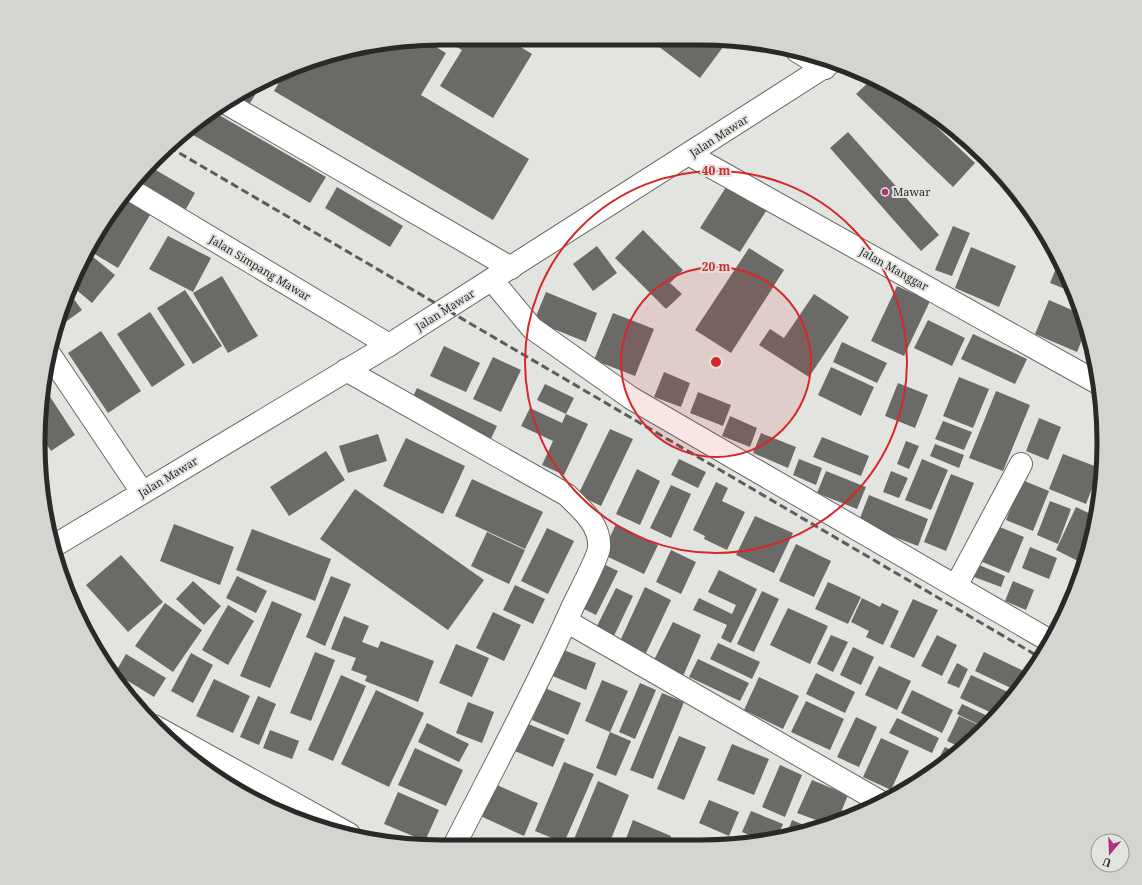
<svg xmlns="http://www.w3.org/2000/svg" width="1142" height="885" font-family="'Noto Serif',serif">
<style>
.building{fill:#6b6a67}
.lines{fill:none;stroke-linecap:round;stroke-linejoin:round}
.minor-casing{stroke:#686a67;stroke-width:24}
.major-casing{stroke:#686a67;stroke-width:24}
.minor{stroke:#fff;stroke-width:22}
.major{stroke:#fff;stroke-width:22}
.rail{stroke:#5c5c5b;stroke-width:3;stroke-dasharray:8 4;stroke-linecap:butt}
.ring{fill:none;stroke:#d62828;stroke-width:2}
.poi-dot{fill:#b2317c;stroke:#e2e4e0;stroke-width:1.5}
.labels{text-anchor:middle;stroke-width:4;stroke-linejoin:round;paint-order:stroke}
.street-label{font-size:11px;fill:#292928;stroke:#e2e4e0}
.poi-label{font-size:11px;fill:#292928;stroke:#e2e4e0;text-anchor:start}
.rim{fill:none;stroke:#292928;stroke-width:5}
.centre{fill:#d62828;stroke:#e2e4e0;stroke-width:2}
.ring-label{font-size:12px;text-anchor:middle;font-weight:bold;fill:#d62828;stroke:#e2e4e0;stroke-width:4;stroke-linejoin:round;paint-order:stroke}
</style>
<rect width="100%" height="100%" fill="#e2e4e0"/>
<!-- building -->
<path class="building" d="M441,38H506L532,54L493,118L440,86L462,50Z
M649,39H729L700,78Z
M424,40L446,53L421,95L529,159L493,220L274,91L284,74L338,52Z
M873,78L903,95L975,163L953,187L856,94Z
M262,83L246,110L230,100L240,92Z
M214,112L326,177L310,203L188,132Z
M848,132L939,235L921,251L830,148Z
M149,166L195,193L182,216L133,187Z
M728,184L768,208L740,252L700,228Z
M337,187L403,226L390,247L325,208Z
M1012,187L1023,201L1009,195Z
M124,199L150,215L118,268L88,250L92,240Z
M953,226L970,233L952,276L935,270Z
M643,230L683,270L670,283L682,294L666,309L615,258Z
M168,236L211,258L193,292L149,269Z
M597,246L617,273L593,291L573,264Z
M971,247L1016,266L999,307L955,288Z
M749,248L784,270L731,353L695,330Z
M87,252L115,275L92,303L73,287Z
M1059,261L1073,288L1075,293L1050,283Z
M222,276L258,336L228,353L193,293Z
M897,286L930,301L904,356L871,341Z
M185,290L222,346L193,364L157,308Z
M546,292L597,313L586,342L534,321Z
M70,294L82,310L56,329Z
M814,294L849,317L809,377L759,345L770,329L784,338Z
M1049,300L1081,314L1086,330L1077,352L1035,334Z
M150,312L185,365L152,387L117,334Z
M613,313L654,329L635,376L594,360Z
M928,320L965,338L952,366L914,348Z
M101,331L141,391L108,413L68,353Z
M973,334L1027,359L1015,384L961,359Z
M842,342L887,363L877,383L833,362Z
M444,346L480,363L466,392L430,376Z
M1091,346L1095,360L1086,357Z
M493,357L521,370L501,412L473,399Z
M831,367L874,387L861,416L818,395Z
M664,372L690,383L681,407L654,397Z
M959,377L989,389L973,428L943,416Z
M898,383L928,395L915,428L885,416Z
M545,384L574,398L566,414L588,424L564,475L542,465L553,441L521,426L530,408L562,423L566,414L537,400Z
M417,388L497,426L489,443L409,405Z
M996,391L1030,405L1003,471L969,458Z
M47,392L75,435L51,451L39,433L44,393Z
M698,392L731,405L723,426L690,413Z
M730,416L757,428L750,447L722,436Z
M1039,418L1061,427L1048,460L1026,451Z
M943,421L972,432L964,450L935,439Z
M610,429L633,439L601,506L578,495Z
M761,433L796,447L788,468L753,453Z
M378,434L387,461L348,473L339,446Z
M822,437L869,456L861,476L813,457Z
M406,438L465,466L443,514L383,486Z
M906,441L919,446L909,469L897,464Z
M38,442L45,453L40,457L38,443Z
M935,444L964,455L959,468L930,456Z
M326,451L345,480L289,516L270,487Z
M1063,454L1100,468L1086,504L1049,489Z
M679,459L706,472L698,488L671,475Z
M799,459L822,468L816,485L793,475Z
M922,459L948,470L931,510L905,500Z
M637,469L660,481L640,525L616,514Z
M826,471L866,487L857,509L817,493Z
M891,471L908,478L899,498L883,492Z
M951,474L974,483L946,551L924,542Z
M472,479L543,512L525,549L455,516Z
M1022,480L1049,491L1033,531L1006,520Z
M716,482L728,488L722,501L745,512L727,550L704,539L705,536L693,530Z
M671,485L691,494L671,538L650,528Z
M355,489L484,580L448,630L320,539Z
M869,495L928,519L918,546L858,523Z
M1050,501L1071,509L1058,544L1037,535Z
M1076,507L1097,517L1096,523L1078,561L1056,550Z
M755,516L793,533L774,573L736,555Z
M174,524L234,547L220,585L160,561Z
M616,524L658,545L644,574L602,554Z
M995,525L1024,537L1009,573L980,561Z
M547,528L574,541L548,594L521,581Z
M252,529L331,559L315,601L236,570Z
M487,532L525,550L509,584L471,566Z
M796,544L831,561L814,597L779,581Z
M1030,547L1057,558L1049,579L1022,568Z
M671,550L696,562L681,594L656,582Z
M121,555L163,602L128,632L86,585Z
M599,562L618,571L596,615L578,606Z
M979,565L1005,576L1001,587L974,577Z
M719,570L757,589L731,643L721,638L727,625L693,610L699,598L732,614L736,605L708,592Z
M237,576L267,591L256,613L226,598Z
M331,576L351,584L325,646L306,637Z
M193,581L221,606L204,625L176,599Z
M1013,581L1034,590L1026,610L1005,601Z
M828,582L861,597L848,624L815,609Z
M515,585L545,599L533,624L503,610Z
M645,587L671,600L646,653L620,641Z
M616,588L633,596L613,638L595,630Z
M762,591L779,599L754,652L737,644Z
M862,598L880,607L882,603L899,611L883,645L866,637L869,631L851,622Z
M913,599L938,610L914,658L890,647Z
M272,601L302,614L270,688L240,676Z
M165,603L202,630L173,672L135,646Z
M228,605L254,621L228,665L202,650Z
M788,608L828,626L810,664L770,645Z
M493,612L521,625L504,661L476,648Z
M344,616L369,626L362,642L378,648L381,641L434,661L418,702L365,681L367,676L351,670L356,658L331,649Z
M673,622L701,635L683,676L653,662Z
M831,635L848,642L833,672L817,664Z
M937,635L957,645L942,676L921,666Z
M718,643L760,662L752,679L710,659Z
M456,644L489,658L472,697L439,683Z
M853,647L874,657L861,685L840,675Z
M559,648L596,663L586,690L548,674Z
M315,652L335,660L311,721L290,713Z
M984,652L1024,671L1015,690L975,671Z
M191,653L213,665L193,703L171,691Z
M126,654L166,678L154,697L115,673Z
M698,659L749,683L740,701L689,677Z
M957,663L968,669L959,688L947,683Z
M879,666L911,681L897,710L865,695Z
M816,673L855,692L845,713L806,694Z
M341,675L366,686L333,761L308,750Z
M971,675L1008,692L996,715L960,698Z
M759,677L799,696L783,729L744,710Z
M214,679L250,696L233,733L196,716Z
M602,680L628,691L610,732L585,721Z
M640,683L656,690L635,739L619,732Z
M545,688L581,703L568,735L532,720Z
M376,690L424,713L389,787L341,764Z
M912,690L953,710L942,733L901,713Z
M662,693L684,702L653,779L630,770Z
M258,696L276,704L259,745L240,737Z
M806,701L844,719L830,750L791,732Z
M468,702L494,712L482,743L456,733Z
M962,704L994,719L986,728L957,714Z
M959,716L983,727L980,733L962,748L947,741Z
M856,717L877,727L859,767L837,757Z
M897,718L939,738L932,753L889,733Z
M521,721L565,739L553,767L510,749Z
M427,723L469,744L459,762L418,742Z
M270,730L299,741L292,759L263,748Z
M610,732L631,741L616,776L596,768Z
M679,736L706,747L684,800L657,789Z
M881,738L909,751L891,790L863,777Z
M732,744L769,759L754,795L717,780Z
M945,747L956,752L933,772L939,758Z
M415,748L463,770L446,806L398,785Z
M564,762L594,774L564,843L535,831Z
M780,765L802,775L785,817L762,807Z
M812,780L848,795L837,822L830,825L797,813Z
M598,781L629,795L609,844H572Z
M490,782L538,803L524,836L476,814Z
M398,792L439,810L425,841L384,824Z
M709,800L739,812L729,836L699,823Z
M751,811L783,824L777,838L763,841L742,832Z
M633,820L671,836L668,844H624Z
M792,820L813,829L786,836Z"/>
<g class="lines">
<!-- minor casing -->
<g class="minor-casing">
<path id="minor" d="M797,51L825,68
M226,103L511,268
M690,155L1098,383
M131,190L389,345
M492,280L532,328L631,398L1050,641
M50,355L142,492
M346,370L567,495C581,509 601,525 599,548C598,558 578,595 573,606C537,687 495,765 455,844
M956,586L1021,464
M566,621L879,801
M154,726L349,834"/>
</g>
<!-- major casing -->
<g class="major-casing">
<path id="major" d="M52,547L389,345L832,62"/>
</g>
<!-- minor -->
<use href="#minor" class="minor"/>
<!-- major -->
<use href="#major" class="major"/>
<!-- rail -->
<path class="rail" d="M169,147L1041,658"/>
</g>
<!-- distance rings -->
<circle cx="716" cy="362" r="95" fill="#d62828" fill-opacity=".12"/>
<g class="ring">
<circle cx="716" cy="362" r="95"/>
<circle cx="716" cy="362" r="191"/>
</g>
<!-- markers -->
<circle class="poi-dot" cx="885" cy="192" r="4"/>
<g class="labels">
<!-- street labels -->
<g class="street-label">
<text transform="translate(719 136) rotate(-33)" y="4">Jalan Mawar</text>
<text transform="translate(260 268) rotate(31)" y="4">Jalan Simpang Mawar</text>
<text transform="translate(894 269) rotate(29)" y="4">Jalan Manggar</text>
<text transform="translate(445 310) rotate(-32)" y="4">Jalan Mawar</text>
<text transform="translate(168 477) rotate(-31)" y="4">Jalan Mawar</text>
</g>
<!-- poi labels -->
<g class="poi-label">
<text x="893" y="196">Mawar</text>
</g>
</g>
<!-- crop -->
<path d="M0 0H1142V885H0ZM442 45H700A397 397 0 0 1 1097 442V443A397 397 0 0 1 700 840H442A397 397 0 0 1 45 443V442A397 397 0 0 1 442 45Z" fill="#d3d5d1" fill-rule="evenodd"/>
<path class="rim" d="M442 45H700A397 397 0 0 1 1097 442V443A397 397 0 0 1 700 840H442A397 397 0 0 1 45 443V442A397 397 0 0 1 442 45Z"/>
<circle cx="716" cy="362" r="6" class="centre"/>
<g class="ring-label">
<text x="716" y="175">40 m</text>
<text x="716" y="271">20 m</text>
</g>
<!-- north arrow -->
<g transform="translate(1110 853) rotate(199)"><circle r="19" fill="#e2e4e0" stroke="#989996"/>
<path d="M0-3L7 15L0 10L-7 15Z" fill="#b2317c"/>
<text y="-6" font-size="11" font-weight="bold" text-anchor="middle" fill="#292928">U</text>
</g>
</svg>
